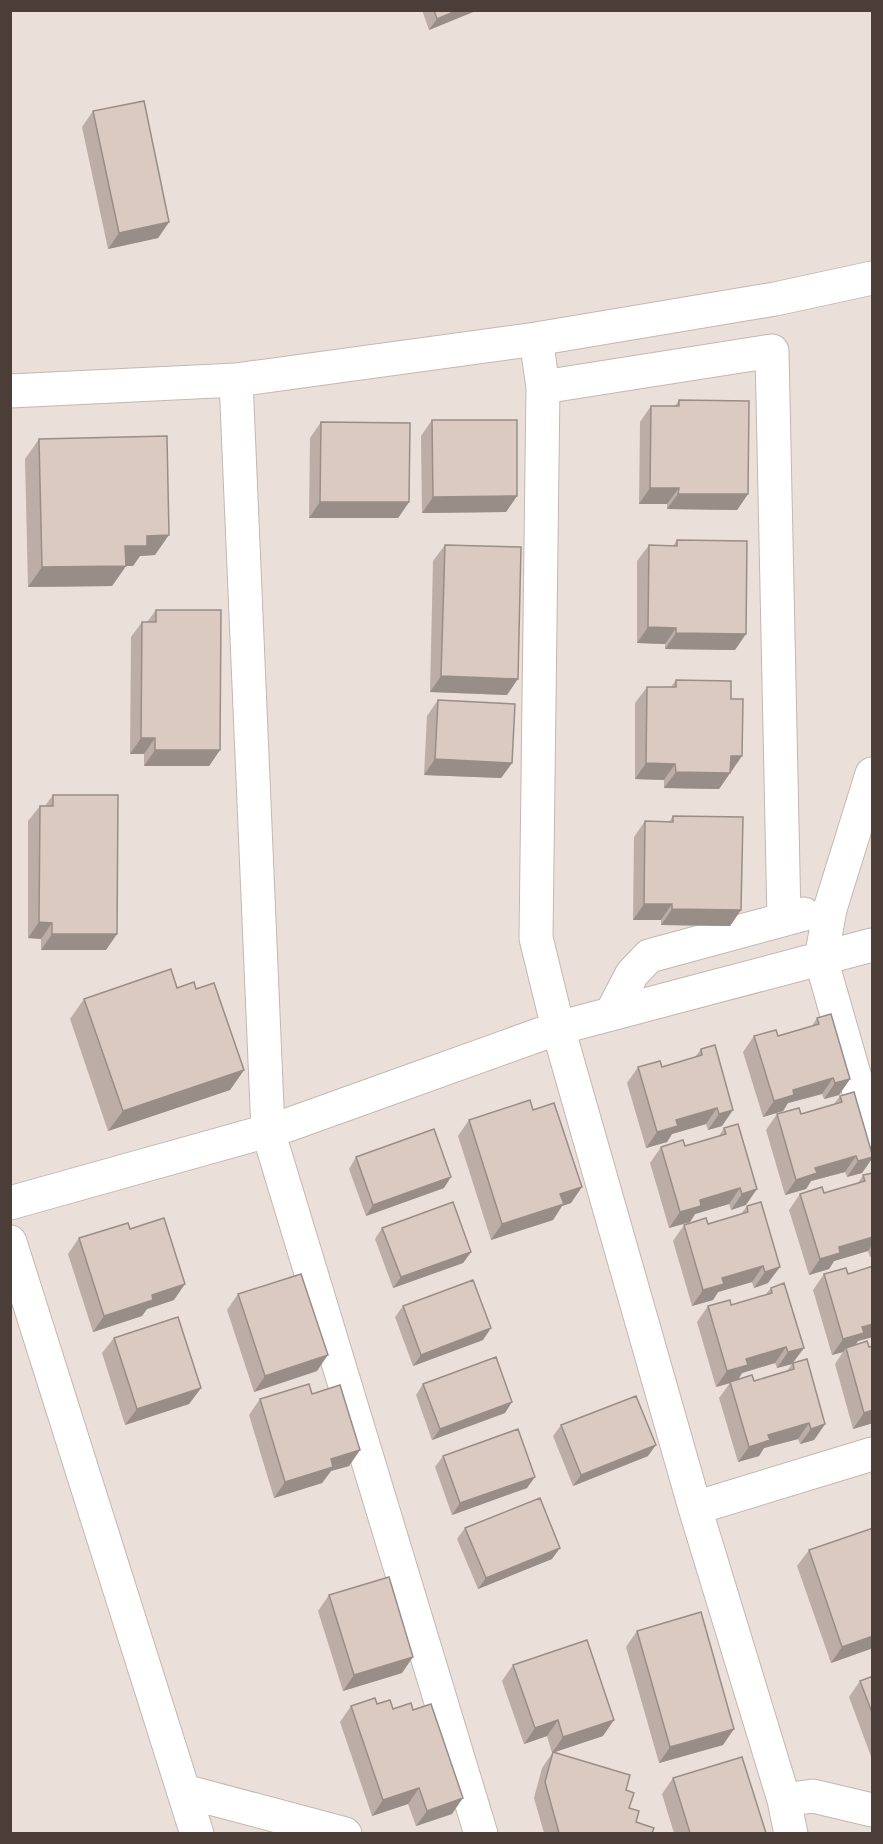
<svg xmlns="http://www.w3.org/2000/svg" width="883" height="1844" font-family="Montserrat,sans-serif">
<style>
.residential{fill:#eadfd9}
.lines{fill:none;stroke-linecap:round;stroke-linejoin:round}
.minor-casing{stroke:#c5b7af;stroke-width:35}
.minor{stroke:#fff;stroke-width:33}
.wall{fill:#bcaea7;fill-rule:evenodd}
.shaded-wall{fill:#998d88}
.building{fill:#dbcac2;stroke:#998d88;stroke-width:1.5}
</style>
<rect width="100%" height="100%" fill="#f6efeb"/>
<!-- residential -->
<path class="residential" d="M11,11H872V1833H11Z"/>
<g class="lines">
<!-- minor casing -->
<g class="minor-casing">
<path id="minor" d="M536,339L543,387L536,938L558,1028L695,1508L784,1800L791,1834
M236,380L268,1131L481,1834
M543,387L772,351L784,919
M10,391L236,380L536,339L775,299L872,278
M872,774L830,909L821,959L872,1137
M611,1014L632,974L649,956L804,914
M10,1203L285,1126L558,1028L872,945
M10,1242L197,1834
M695,1508L872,1454
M184,1791L345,1834
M784,1800L813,1796L872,1810"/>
</g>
<!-- minor -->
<use href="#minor" class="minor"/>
</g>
<!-- wall -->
<path class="wall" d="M422,10H478L429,30Z
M93,111L169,222L158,238L108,249L82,127Z
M679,400L748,494L737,510L667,509V504H639L640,422L651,406H675Z
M432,420L517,496L506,512L422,513L421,436Z
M321,422L409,502L398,518H309L310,438Z
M39,439L155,555L140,556L133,566H126L112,586L28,587L25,459Z
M677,540L735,650L665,649V644L637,643V561L649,545L673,546Z
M445,545L507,695L430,692L433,561Z
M156,610L220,750L209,766H144V754H130L131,637L142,622H147Z
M676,680L731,772L719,789L664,788V780L635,779V703L647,687H671Z
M438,700L512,763L501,778L424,775L427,716Z
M53,795L106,950H41V939L28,938V821L40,806H45Z
M673,816L741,910L730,926L661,925V920H633L634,837L645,821L669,822Z
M177,988L196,989L244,1070L230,1090L108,1131L70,1019L84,999Z
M817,1018L850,1079L839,1095L824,1099L822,1094L788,1103L783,1111L763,1117L743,1052L754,1036H778L812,1026Z
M701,1049L722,1126L708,1130L706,1124L672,1134L667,1142L646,1148L627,1083L638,1067H662L695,1057Z
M840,1096L873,1155V1157L862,1173L847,1177L845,1172L811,1181L806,1189L785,1195L766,1130L777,1114H801L834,1104Z
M533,1110L571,1203L562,1206L553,1220L491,1240L458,1136L469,1120Z
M724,1128L746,1205L731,1210L729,1204L695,1214L690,1222L669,1228L650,1163L661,1147L685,1146L719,1136Z
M356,1157L444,1188L366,1216L349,1169Z
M873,1173V1256L870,1257L868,1251L834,1261L829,1269L809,1275L789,1210L800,1194L824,1193L858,1183L863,1175Z
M747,1206L768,1283L754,1288L752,1282L718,1292L713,1300L692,1306L673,1241L684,1225L708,1224L741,1214Z
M382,1228L471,1252L463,1263L393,1288L375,1239Z
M79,1238L174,1300L147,1309L142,1316L93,1332L68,1254Z
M873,1266V1337L858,1341L855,1345L873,1423L853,1429L835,1364L843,1352L832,1355L813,1290L824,1274H848Z
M771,1288L793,1363L825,1424L814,1440L800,1444L798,1439L764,1448L759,1456L738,1462L719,1398L730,1383L716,1387L697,1322L708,1306L731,1305L765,1295ZM775,1363L777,1368L792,1364L787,1371L754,1381L738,1380L742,1373Z
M238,1294L317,1371L254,1392L227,1310Z
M403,1306L483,1340L413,1366L395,1317Z
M114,1338L201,1388L189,1404L125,1425L102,1353Z
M423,1384L505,1413L432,1440L416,1395Z
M312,1394L360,1450L349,1466L331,1471L322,1483L274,1498L249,1415L260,1399Z
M561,1425L648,1456L573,1486L553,1436Z
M443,1456L527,1488L452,1515L435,1467Z
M465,1528L552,1559L478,1589L457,1539Z
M873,1528V1648L831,1663L797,1566L809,1550Z
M329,1595L402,1673L343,1691L318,1611Z
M637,1631L723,1745L659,1763L626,1647Z
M513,1665L603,1736L552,1753L547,1736L524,1744L502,1681Z
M873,1676V1762L849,1697L860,1681Z
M351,1706L413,1710L452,1814L416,1826L408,1804L372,1816L340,1722Z
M553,1752L626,1790L629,1808L636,1822L652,1833H544L534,1798L542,1768Z
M673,1778L766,1833H674L662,1794Z"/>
<!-- shaded-wall -->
<path class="shaded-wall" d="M458,10H478L429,30L437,19Z
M169,222L158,238L108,249L119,233Z
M650,488H679L667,504H639Z
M678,494H748L737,510L667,509Z
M517,496L506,512L422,513L433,497Z
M320,502H409L398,518H309Z
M169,535L155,555L140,556L133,566H126L112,586L28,587L42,567L125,546L147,536Z
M648,627L676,628L665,644L637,643Z
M676,633L746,634L735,650L665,649Z
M441,676L518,679L507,695L430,692Z
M141,738H155L144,754H130Z
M155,750H220L209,766H144Z
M731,756H742L731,772H720Z
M435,759L512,763L501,778L424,775Z
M646,763L675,764L664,780L635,779Z
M676,772L730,773L719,789L664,788Z
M644,904H672L661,920H633Z
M672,909L741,910L730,926L661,925Z
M39,922L52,923L41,939L28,938Z
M52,934H117L106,950H41Z
M244,1070L230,1090L108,1131L123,1111Z
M833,1078L822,1094L788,1103L783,1111L763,1117L774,1101L793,1090Z
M850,1079L839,1095L824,1099L835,1083Z
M717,1108L706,1124L672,1134L667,1142L646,1148L657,1132L676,1120Z
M733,1110L722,1126L708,1130L719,1114Z
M856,1156L845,1172L811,1181L806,1189L785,1195L796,1180L815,1168Z
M873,1157L862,1173L847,1177L858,1161Z
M451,1177L444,1188L366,1216L373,1205Z
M582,1187L571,1203L562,1206L553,1220L491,1240L502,1224L560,1194Z
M740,1188L729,1204L695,1214L690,1222L669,1228L680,1212L700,1200Z
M757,1189L746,1205L731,1210L742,1194Z
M873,1237V1244L868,1251L834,1261L829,1269L809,1275L820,1259L839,1247Z
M471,1252L463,1263L393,1288L401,1277Z
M763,1266L752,1282L718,1292L713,1300L692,1306L703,1290L722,1278Z
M780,1267L768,1283L754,1288L765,1272Z
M185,1284L174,1300L147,1309L142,1316L93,1332L104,1316L152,1295Z
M873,1324V1337L858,1341L853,1349L846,1348L843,1352L832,1355L843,1339L862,1327Z
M491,1328L483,1340L413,1366L421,1355Z
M786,1347L775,1363L742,1373L737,1381L716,1387L727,1371L746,1359Z
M804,1348L792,1364L777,1368L788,1352Z
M328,1355L317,1371L254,1392L265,1376Z
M201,1388L189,1404L125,1425L137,1409Z
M512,1402L505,1413L432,1440L440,1429Z
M873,1410V1423L853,1429L864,1413Z
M809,1423L798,1439L764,1448L759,1456L738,1462L749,1447L768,1435Z
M825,1424L814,1440L800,1444L811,1429Z
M656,1445L648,1456L573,1486L581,1475Z
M360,1450L349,1466L331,1471L322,1483L274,1498L285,1482L331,1459Z
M535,1477L527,1488L452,1515L460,1503Z
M560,1548L552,1559L478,1589L486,1578Z
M873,1636V1648L831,1663L842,1647Z
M413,1657L402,1673L343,1691L354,1675Z
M558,1720L547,1736L524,1744L535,1728Z
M614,1720L603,1736L552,1753L563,1737Z
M734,1729L723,1745L659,1763L670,1747Z
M419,1788L408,1804L372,1816L383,1800Z
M463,1798L452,1814L416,1826L427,1811Z"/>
<!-- building -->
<path class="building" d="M434,10H458L437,19Z
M144,101L169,222L119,233L93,111Z
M679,400L749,401L748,494H678L679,488H650L651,406H679Z
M432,420H517V496L433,497Z
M321,422L410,423L409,502H320Z
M167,436L169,535L147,536V546H125L126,566L42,567L39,439Z
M677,540L747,541L746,634L676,633V628L648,627L649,545L677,546Z
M445,545L521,547L518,679L441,676Z
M156,610H221L220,750H155V738H141L142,622H156Z
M676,680L731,681V699H743L742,756H731L730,773L676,772L675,764L646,763L647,687H676Z
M438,700L515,704L512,763L435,759Z
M53,795H118L117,934H52V923L39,922L40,806H53Z
M673,816L743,817L741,910L672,909V904H644L645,821L673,822Z
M171,969L177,988L194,982L196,989L214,983L244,1070L123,1111L84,999Z
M831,1014L850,1079L835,1083L833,1078L793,1090L794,1095L774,1101L754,1036L776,1030L778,1036L819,1024L817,1018Z
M715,1045L733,1110L719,1114L717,1108L676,1120L678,1126L657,1132L638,1067L660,1061L662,1067L702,1055L701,1049Z
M854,1092L873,1157L858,1161L856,1156L815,1168L817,1173L796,1180L777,1114L799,1108L801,1114L842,1102L840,1096Z
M530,1100L533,1110L554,1103L582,1187L560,1194L564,1204L502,1224L469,1120Z
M738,1124L757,1189L742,1194L740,1188L700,1200L701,1206L680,1212L661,1147L683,1140L685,1146L726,1134L724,1128Z
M434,1129L451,1177L373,1205L356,1157Z
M873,1173V1237L839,1247L840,1253L820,1259L800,1194L822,1187L824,1193L865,1181L863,1175Z
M453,1202L471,1252L401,1277L382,1228Z
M761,1202L780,1267L765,1272L763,1266L722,1278L724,1284L703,1290L684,1225L706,1218L708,1224L748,1212L747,1206Z
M164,1218L185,1284L152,1295L153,1300L104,1316L79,1238L128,1223L130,1229Z
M873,1266V1324L862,1327L864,1333L843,1339L824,1274L846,1268L848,1274Z
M301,1274L328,1355L265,1376L238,1294Z
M473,1280L491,1328L421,1355L403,1306Z
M784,1283L804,1348L788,1352L786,1347L746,1359L748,1365L727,1371L708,1306L730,1300L731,1305L772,1293L771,1288Z
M178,1317L201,1388L137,1409L114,1338Z
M867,1341L869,1347L873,1346V1410L864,1413L846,1348Z
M496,1357L512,1402L440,1429L423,1384Z
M807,1359L825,1424L811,1429L809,1423L768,1435L770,1440L749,1447L730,1382L752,1375L754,1381L794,1369L793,1363Z
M309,1384L312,1394L340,1385L360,1450L331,1459L333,1467L285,1482L260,1399Z
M636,1396L656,1445L581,1475L561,1425Z
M518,1429L535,1477L460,1503L443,1456Z
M540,1498L560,1548L486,1578L465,1528Z
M873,1528V1636L842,1647L809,1550Z
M389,1577L413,1657L354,1675L329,1595Z
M701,1612L734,1729L670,1747L637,1631Z
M587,1640L614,1720L563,1737L558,1720L535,1728L513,1665Z
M873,1676V1715L860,1681Z
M375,1698L377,1704L390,1700L393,1709L411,1703L413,1710L431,1704L463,1798L427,1811L419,1788L383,1800L351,1706Z
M553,1752L630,1775L626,1790L634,1793L629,1808L639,1811L636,1822L654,1828L652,1833H559L545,1782Z
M742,1757L766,1833H690L673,1778Z"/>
<!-- border -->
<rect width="883" height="1844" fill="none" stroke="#4b3e38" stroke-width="24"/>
</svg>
